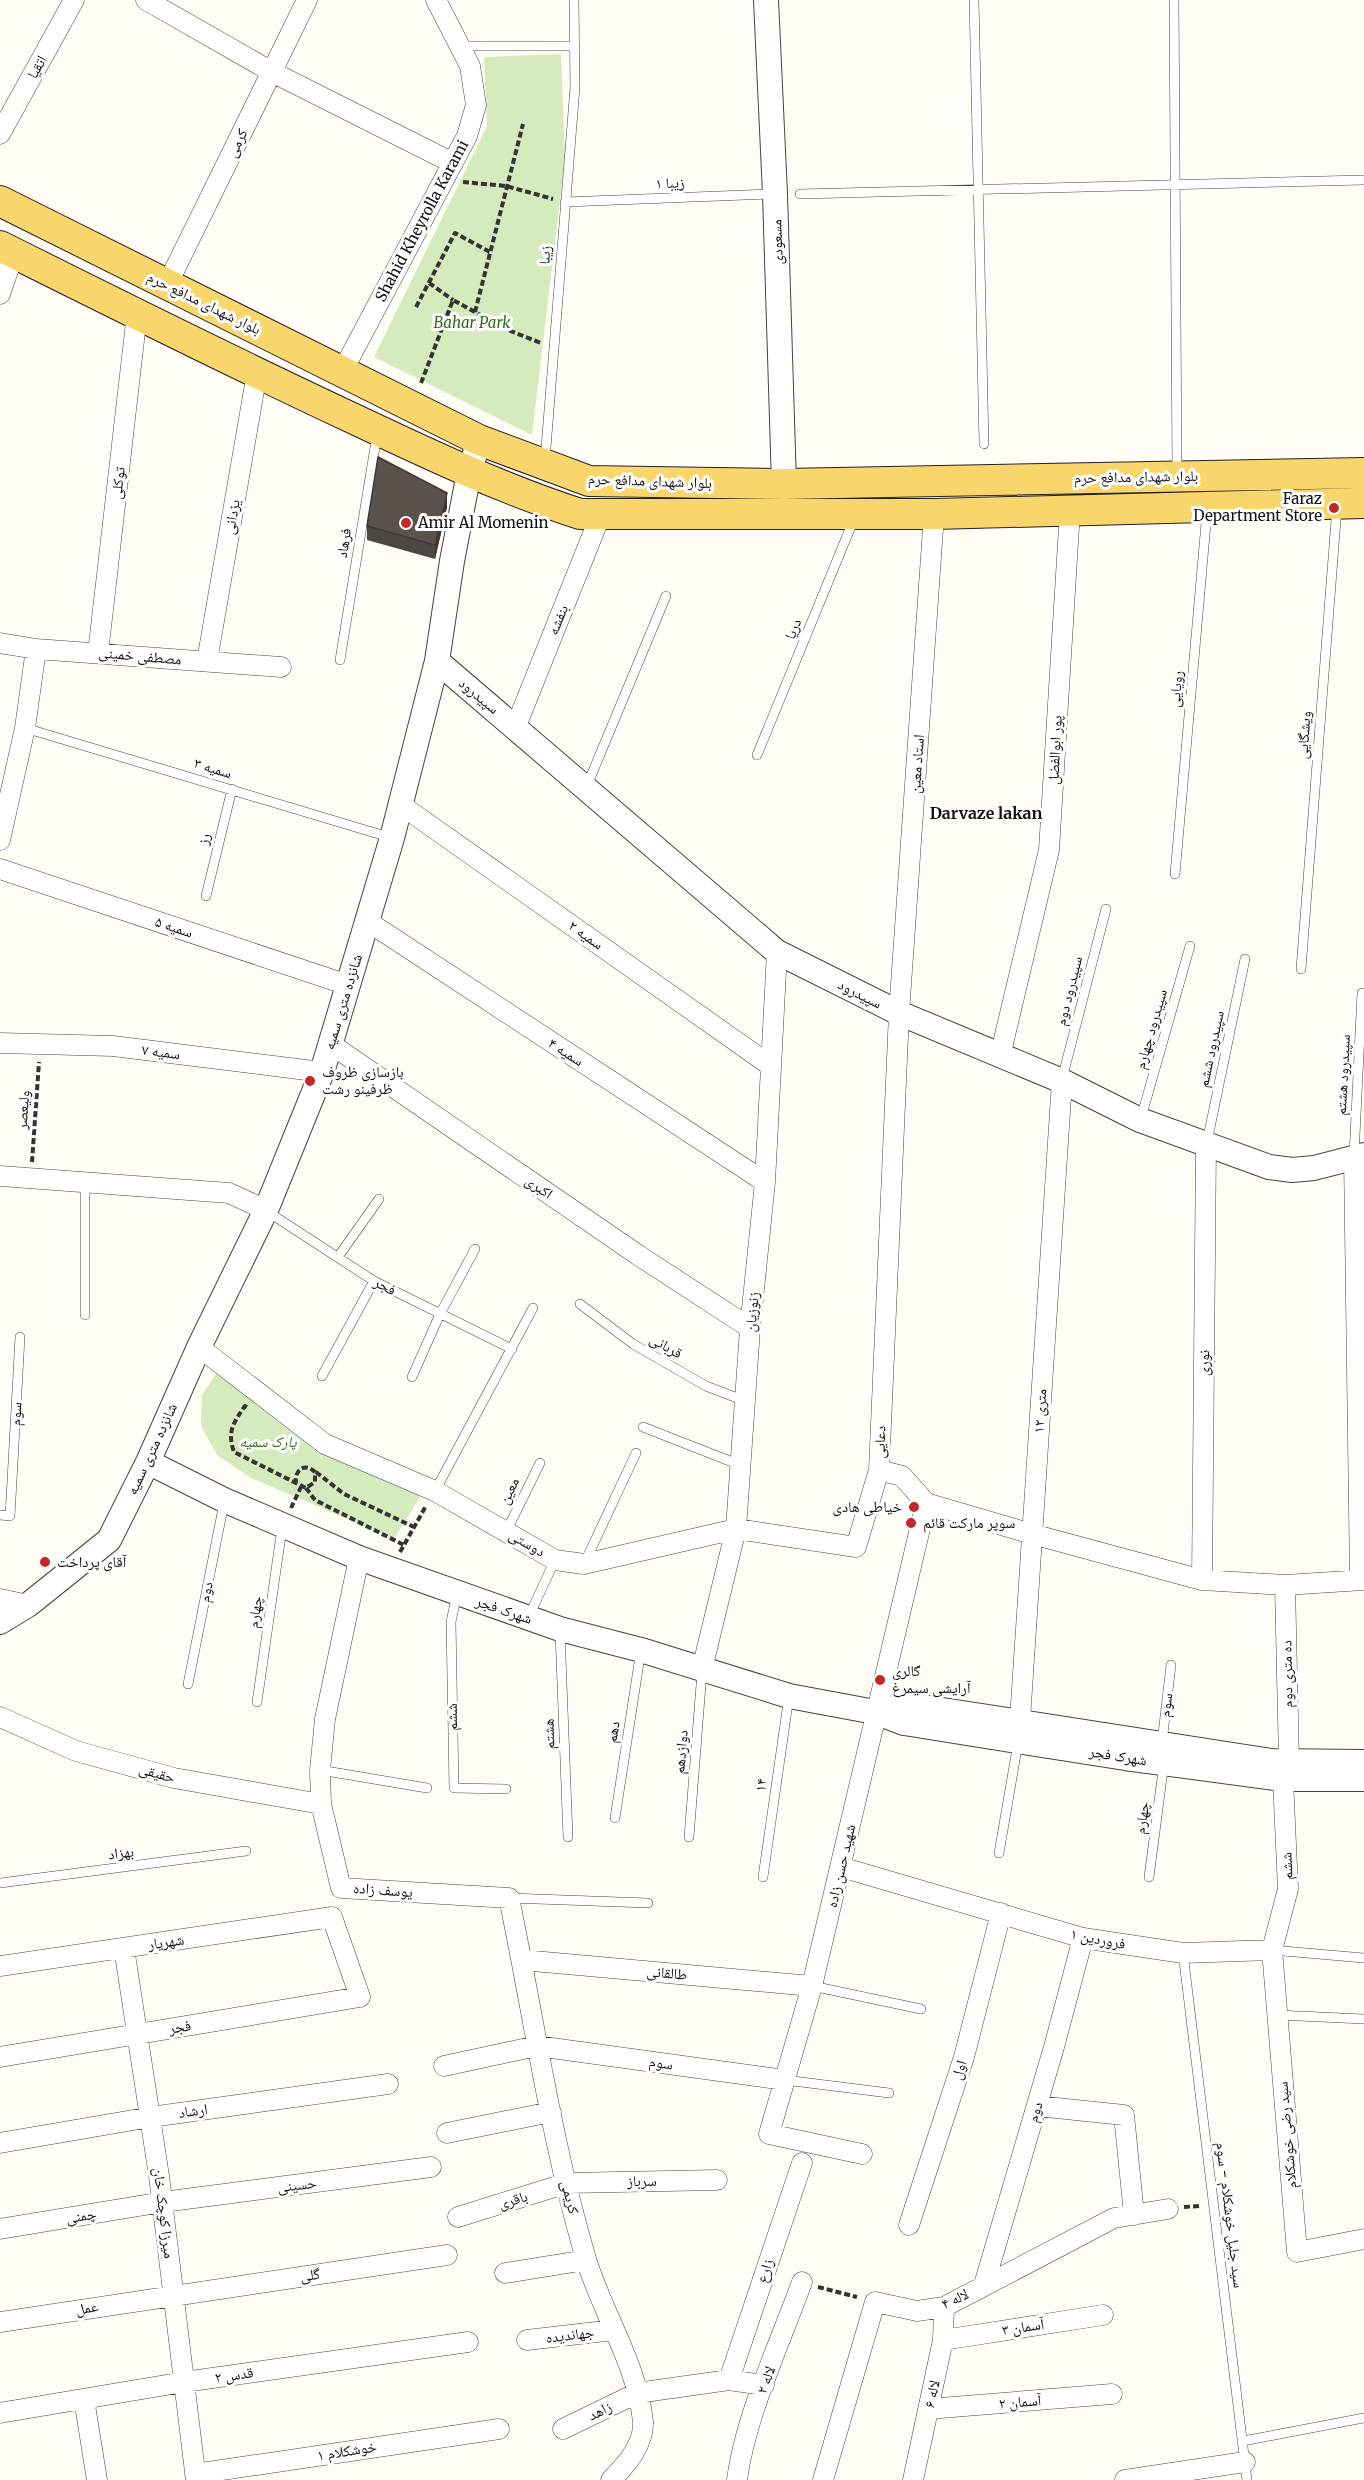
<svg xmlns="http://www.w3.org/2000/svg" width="1364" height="2480" font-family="Merriweather,'Noto Naskh Arabic',serif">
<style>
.green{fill:#d5ebbd}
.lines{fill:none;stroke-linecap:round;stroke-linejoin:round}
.service-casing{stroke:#444;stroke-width:10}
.minor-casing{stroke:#444;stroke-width:21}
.tertiary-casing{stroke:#444;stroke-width:26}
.primary-casing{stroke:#222;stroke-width:32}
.path{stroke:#333;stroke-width:4;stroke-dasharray:6 3;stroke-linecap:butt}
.service{stroke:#fff;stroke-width:9}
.minor{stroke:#fff;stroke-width:20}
.tertiary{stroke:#fff;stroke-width:24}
.primary{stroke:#f9d66b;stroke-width:30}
.wall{fill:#4d4742}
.shaded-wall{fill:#3f3936}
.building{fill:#5a524d;stroke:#3f3936;stroke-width:1.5}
.poi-dot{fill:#c4262e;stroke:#fff;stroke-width:2}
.labels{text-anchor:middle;stroke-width:6;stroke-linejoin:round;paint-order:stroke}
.street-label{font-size:15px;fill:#111;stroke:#fff}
.park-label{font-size:15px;font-style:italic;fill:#2f6b1f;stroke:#fff}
.poi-label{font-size:15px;fill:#111;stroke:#fff;text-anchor:start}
.neighbourhood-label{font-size:16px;font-weight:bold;fill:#111;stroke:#fff}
</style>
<rect width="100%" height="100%" fill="#fffdf5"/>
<!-- green -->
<path class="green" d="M561,54L565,158L532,435L374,357L487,126L484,57Z
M220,1368L343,1448L423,1492L394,1539L251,1478L217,1455L201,1426L202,1395Z"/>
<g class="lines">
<!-- service casing -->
<g class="service-casing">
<path id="service" d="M974,0L984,444
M1174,0L1177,471
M460,46H575
M800,194L1364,180
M565,202L773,194
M545,460L575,87L574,0
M340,660L377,435
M25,728L392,838
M757,755L854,519
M586,788L666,596
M1175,874L1207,512
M206,896L232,789
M1301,969L1337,507
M1062,1079L1106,909
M1141,1118L1190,946
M1207,1142L1245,959
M1354,1156L1362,993
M85,1181V1315
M268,1212L374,1281L512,1349
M338,1257L379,1199
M580,1304L633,1344L706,1386L745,1401
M322,1376L374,1281
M412,1377L440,1314L475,1249
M643,1427L740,1465
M435,1491L533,1308
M0,1515L10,1516L20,1337
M506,1532L540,1463
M585,1562L636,1453
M457,1593L451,1622L454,1788L506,1789
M529,1616L555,1560
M560,1632L568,1837
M188,1684L224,1503
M257,1702L282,1528
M1162,1742L1171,1665
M320,1770L427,1788
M615,1818L641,1650
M689,1837L702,1672
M999,1853L1018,1743
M763,1877L789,1696
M1149,1877L1164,1763
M0,1883L246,1851
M509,1898L648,1903
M1272,1950L1364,1958
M1183,1953L1247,2480
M812,1986L921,2009
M1277,2015L1364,2019
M785,2080L889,2093
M1243,2441L1364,2418"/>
</g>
<!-- minor casing -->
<g class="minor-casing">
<path id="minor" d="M146,0L272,72L453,163
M0,134L74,0
M167,285L307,0
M0,294L14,253
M342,372L467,136L476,105L470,66L436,0
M934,514L899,1013L879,1470L902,1476L926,1503L1032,1534L1202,1580L1285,1585L1364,1580
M0,643L36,649L281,667
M98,653L137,314
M207,661L257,373
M516,726L601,514
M401,805L771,1066
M0,840L25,728L36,649
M0,869L348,985
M367,921L765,1182
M0,1043L113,1046L322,1072
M329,1043L638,1255L750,1328
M1000,1056L1049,850L1070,510
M1354,1158L1360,1580
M0,1176L229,1193L266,1210
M199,1347L325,1444L435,1491L555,1560L584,1564L736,1529L856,1547L879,1470
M359,1558L325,1719L320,1770L321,1804L341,1888L509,1898C534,2018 551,2141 586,2259C602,2312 638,2366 643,2422C644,2445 626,2465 611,2480
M1202,1580L1206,1145
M1285,1585L1289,1762
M0,1599L28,1605
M702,1669L736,1529L750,1328L765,1182L777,952
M0,1717L76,1751L174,1778L321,1804
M1019,1735L1062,1081
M1283,1779L1288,1889L1272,1950L1297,2252L1364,2239
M841,1867L1083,1938L1183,1953L1272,1950
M124,1948L159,2176L196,2480
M522,1960L812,1986
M0,1966L332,1917L360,1997L0,2057
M444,2066L537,2046L785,2080
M1037,2106L1124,2115L1134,2215
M447,2133L551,2112
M0,2143L151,2117L388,2084
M862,2154L769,2134L812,1986L926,1503
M458,2217L567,2183L717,2180
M909,2225L964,2057L1001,1913
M0,2229L163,2202L431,2167
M505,2273L586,2260
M984,2285L1054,2047L1083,1938
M0,2322L447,2255
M527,2340L614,2330
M943,2340L1103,2315
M729,2380L802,2163
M84,2399L97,2480
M928,2409L1112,2394
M0,2413L184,2382L468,2342
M563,2429L637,2393L729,2380L764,2385
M195,2474L499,2429
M737,2480C745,2417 780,2343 802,2282
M823,2480L875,2302L917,2311L944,2307L1114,2218L1168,2209
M913,2480L943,2340L944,2307
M1125,2480L1245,2462"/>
</g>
<!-- tertiary casing -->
<g class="tertiary-casing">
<path id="tertiary" d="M766,0L775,194L784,484
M437,661L777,952L899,1013L1062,1081L1140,1120L1269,1167L1292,1170L1314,1168L1364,1155
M148,1462L224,1500L359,1558L560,1629L641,1650L789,1696L875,1712L904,1723L1125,1758L1283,1779H1364
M0,1622L28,1605L109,1540L148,1462L199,1347L266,1210L322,1072L392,838L437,661L452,561L469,473L479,440
M875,1712L910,1705L1271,1761L1364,1762"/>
</g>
<!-- primary casing -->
<g class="primary-casing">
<path id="primary" d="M0,201L479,440L589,481L784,484L1364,473
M0,246C116,304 232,362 350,417C426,453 500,488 580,514H934L1364,503"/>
</g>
<!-- path -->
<path class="path" d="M463,182L506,186L553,199
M429,283L453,300
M416,307L455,233L490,252
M475,312L523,124
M421,383L453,300L508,330L541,343
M32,1162L39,1062
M247,1407L245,1406C233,1423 227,1432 234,1452L306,1488L315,1482V1472C305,1462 294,1470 296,1483
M316,1472L344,1494L414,1527
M306,1488L315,1500L404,1545
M291,1508L301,1487
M400,1552L426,1506
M1184,2207L1200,2206
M818,2287L857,2297"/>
<!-- service -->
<use href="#service" class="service"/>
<!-- minor -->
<use href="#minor" class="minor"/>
<!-- tertiary -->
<use href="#tertiary" class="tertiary"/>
<!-- primary -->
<use href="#primary" class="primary"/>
</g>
<!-- wall -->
<path class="wall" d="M447,507L435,559L367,540V526Z"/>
<!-- shaded-wall -->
<path class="shaded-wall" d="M447,493V507L435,559V545Z"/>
<!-- building -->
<path class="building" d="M378,457L447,493L435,545L367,526Z"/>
<!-- markers -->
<g class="poi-dot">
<circle cx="1334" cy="508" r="6"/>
<circle cx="406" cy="523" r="6"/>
<circle cx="310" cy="1081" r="6"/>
<circle cx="914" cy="1507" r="6"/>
<circle cx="911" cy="1523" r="6"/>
<circle cx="45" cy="1562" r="6"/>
<circle cx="880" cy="1680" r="6"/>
</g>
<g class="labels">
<!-- street labels -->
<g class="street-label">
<text transform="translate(37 67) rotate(-61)" y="5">اتقیا</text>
<text transform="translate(237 143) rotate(-64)" y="5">کرمی</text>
<text transform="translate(670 183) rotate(-2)" y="5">زیبا ۱</text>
<text transform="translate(422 221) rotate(-62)" y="5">Shahid Kheyrolla Karami</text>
<text transform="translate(777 242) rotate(-92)" y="5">مسعودی</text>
<text transform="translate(545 255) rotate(-85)" y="5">زیبا</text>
<text transform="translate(204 303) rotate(26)" y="5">بلوار شهدای مدافع حرم</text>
<text transform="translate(1136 477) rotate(-1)" y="5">بلوار شهدای مدافع حرم</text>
<text transform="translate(650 481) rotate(2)" y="5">بلوار شهدای مدافع حرم</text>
<text transform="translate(118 483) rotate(-83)" y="5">توکلی</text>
<text transform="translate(232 517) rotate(-80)" y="5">یزدانی</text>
<text transform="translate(344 543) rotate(-81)" y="5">فرهاد</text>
<text transform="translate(558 620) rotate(-68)" y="5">بنفشه</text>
<text transform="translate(793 629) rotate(-68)" y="5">دریا</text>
<text transform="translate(140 656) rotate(5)" y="5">مصطفی خمینی</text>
<text transform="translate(1176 689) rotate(-85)" y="5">رویایی</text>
<text transform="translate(479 696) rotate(40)" y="5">سپیدرود</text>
<text transform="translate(1304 735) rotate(-86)" y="5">ویشگایی</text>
<text transform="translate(1055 750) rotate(-87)" y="5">پور ابوالفضل</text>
<text transform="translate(917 764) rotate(-86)" y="5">استاد معین</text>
<text transform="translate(213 768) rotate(17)" y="5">سمیه ۳</text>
<text transform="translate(204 839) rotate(-76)" y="5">رز</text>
<text transform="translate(174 927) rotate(18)" y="5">سمیه ۵</text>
<text transform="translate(586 935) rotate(35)" y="5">سمیه ۲</text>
<text transform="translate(1069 991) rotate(-76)" y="5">سپیدرود دوم</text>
<text transform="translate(860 994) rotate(27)" y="5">سپیدرود</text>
<text transform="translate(343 1002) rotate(-73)" y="5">شانزده متری سمیه</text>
<text transform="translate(1151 1029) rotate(-74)" y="5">سپیدرود چهارم</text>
<text transform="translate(1211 1049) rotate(-78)" y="5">سپیدرود ششم</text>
<text transform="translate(161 1052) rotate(7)" y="5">سمیه ۷</text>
<text transform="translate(566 1052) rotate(33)" y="5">سمیه ۴</text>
<text transform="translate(1343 1075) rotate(-87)" y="5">سپیدرود هشتم</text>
<text transform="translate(23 1110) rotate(-86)" y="5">ولیعصر</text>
<text transform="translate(539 1187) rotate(35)" y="5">اکبری</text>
<text transform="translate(385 1286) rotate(28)" y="5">فجر</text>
<text transform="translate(752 1312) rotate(-85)" y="5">زنوزیان</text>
<text transform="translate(666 1346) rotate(30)" y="5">قربانی</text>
<text transform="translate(1204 1363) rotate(-89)" y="5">نوری</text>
<text transform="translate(1040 1411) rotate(-86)" y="5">۱۲ متری</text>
<text transform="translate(16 1414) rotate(-87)" y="5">سوم</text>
<text transform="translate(880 1442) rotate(-88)" y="5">دعایی</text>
<text transform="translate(152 1449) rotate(-65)" y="5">شانزده متری سمیه</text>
<text transform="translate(509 1491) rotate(-64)" y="5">معین</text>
<text transform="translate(527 1543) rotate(30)" y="5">دوستی</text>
<text transform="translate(206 1592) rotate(-79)" y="5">دوم</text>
<text transform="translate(504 1610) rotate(19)" y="5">شهرک فجر</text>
<text transform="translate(255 1612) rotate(-82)" y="5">چهارم</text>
<text transform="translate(1287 1674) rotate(-91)" y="5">ده متری دوم</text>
<text transform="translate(1166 1705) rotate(-83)" y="5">سوم</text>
<text transform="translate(452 1717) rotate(-91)" y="5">ششم</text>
<text transform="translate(613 1732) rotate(-81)" y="5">دهم</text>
<text transform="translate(549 1734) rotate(-92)" y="5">هشتم</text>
<text transform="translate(681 1752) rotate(-85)" y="5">دوازدهم</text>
<text transform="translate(1118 1756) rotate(9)" y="5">شهرک فجر</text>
<text transform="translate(157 1773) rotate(15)" y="5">حقیقی</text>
<text transform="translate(761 1785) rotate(-82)" y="5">۱۴</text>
<text transform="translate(1142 1818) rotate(-82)" y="5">چهارم</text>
<text transform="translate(121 1853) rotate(-7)" y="5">بهزاد</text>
<text transform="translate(841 1866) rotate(-77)" y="5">شهید حسن زاده</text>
<text transform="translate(1287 1866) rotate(-92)" y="5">ششم</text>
<text transform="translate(383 1890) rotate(4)" y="5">یوسف زاده</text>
<text transform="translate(1098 1939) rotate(11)" y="5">فروردین ۱</text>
<text transform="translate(166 1942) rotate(-8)" y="5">شهریار</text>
<text transform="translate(667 1973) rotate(5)" y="5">طالقانی</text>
<text transform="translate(180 2027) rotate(-9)" y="5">فجر</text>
<text transform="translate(661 2063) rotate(8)" y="5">سوم</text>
<text transform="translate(959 2070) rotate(-72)" y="5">اول</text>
<text transform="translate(193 2111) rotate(-8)" y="5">ارشاد</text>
<text transform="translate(1035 2112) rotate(-74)" y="5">دوم</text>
<text transform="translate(1287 2135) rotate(-95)" y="5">سید رضی خوشکلام</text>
<text transform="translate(642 2181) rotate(-1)" y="5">سرباز</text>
<text transform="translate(297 2185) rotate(-7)" y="5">حسینی</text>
<text transform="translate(570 2197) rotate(76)" y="5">کریمی</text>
<text transform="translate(513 2200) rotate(-17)" y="5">باقری</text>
<text transform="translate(164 2213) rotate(83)" y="5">میرزا کوچک خان</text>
<text transform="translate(1230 2215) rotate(83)" y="5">سید جلیل خوشکلام - سوم</text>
<text transform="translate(81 2216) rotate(-9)" y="5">چمنی</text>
<text transform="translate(765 2271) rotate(-72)" y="5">زارع</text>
<text transform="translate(310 2275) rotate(-8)" y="5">گلی</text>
<text transform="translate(955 2299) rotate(-25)" y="5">لاله ۴</text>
<text transform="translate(87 2308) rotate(-9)" y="5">عمل</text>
<text transform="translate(1023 2327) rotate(-9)" y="5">آسمان ۳</text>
<text transform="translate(570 2335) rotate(-7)" y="5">جهاندیده</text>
<text transform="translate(234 2375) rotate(-8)" y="5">قدس ۲</text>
<text transform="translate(766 2380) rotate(-70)" y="5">لاله ۲</text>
<text transform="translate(932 2394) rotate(-78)" y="5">لاله ۶</text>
<text transform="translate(1020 2402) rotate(-5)" y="5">آسمان ۲</text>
<text transform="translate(600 2411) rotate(-26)" y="5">زاهد</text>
<text transform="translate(347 2451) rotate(-9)" y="5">خوشکلام ۱</text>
</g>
<!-- park labels -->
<g class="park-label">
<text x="472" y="328">Bahar Park</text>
<text x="268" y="1447">پارک سمیه</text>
</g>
<!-- poi labels -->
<g class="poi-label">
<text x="1322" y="504" text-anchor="end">Faraz<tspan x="1322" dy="17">Department Store</tspan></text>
<text x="418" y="528">Amir Al Momenin</text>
<text x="322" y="1077">بازسازی ظروف<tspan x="322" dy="17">ظرفینو رشت</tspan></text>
<text x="902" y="1512" text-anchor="end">خیاطی هادی</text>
<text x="923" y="1528">سوپر مارکت قائم</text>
<text x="57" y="1567">آقای پرداخت</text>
<text x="892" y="1676">گالری<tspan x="892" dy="17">آرایشی سیمرغ</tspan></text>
</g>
<!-- neighbourhood labels -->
<g class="neighbourhood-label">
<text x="986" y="819">Darvaze lakan</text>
</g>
</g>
</svg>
